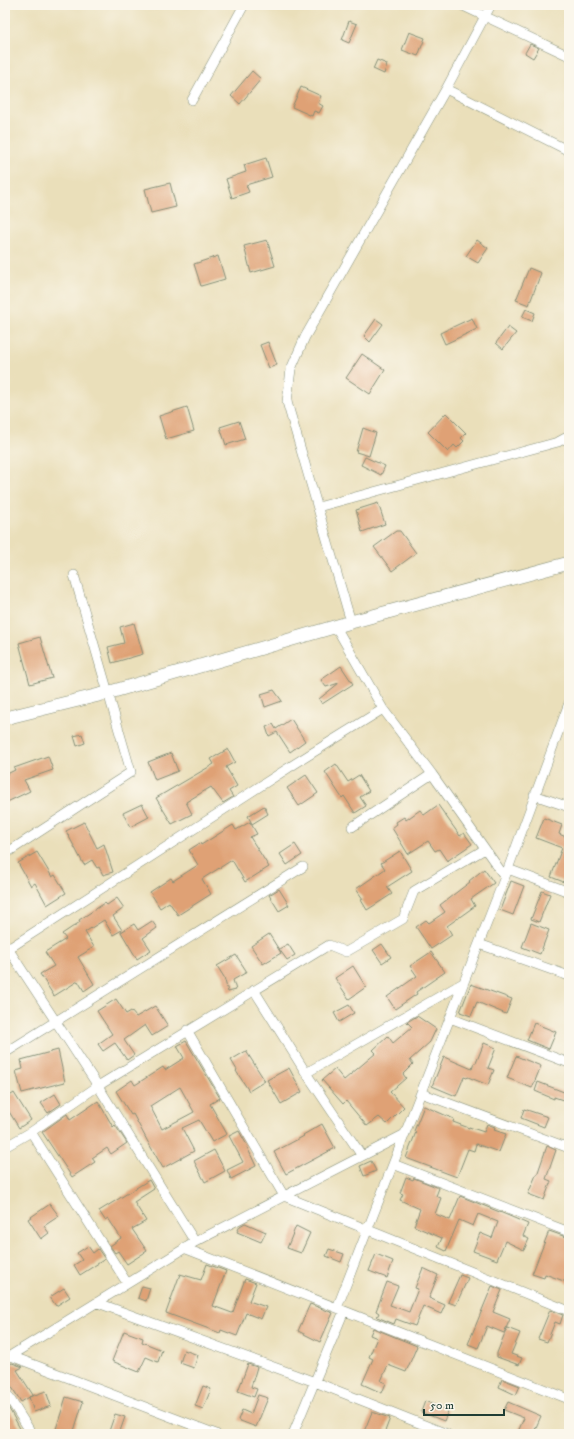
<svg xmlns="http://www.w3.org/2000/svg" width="574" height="1439" font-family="'IM FELL DW Pica',serif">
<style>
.building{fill:#dfa175;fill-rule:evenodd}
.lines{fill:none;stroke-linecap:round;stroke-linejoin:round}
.street-casing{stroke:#848e77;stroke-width:10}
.secondary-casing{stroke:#848e77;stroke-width:14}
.street{stroke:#fff;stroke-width:9}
.secondary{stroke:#fff;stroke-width:13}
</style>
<rect width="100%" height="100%" fill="#fbf7ec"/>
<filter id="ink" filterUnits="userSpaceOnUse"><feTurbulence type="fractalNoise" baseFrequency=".025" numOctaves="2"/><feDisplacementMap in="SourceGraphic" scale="8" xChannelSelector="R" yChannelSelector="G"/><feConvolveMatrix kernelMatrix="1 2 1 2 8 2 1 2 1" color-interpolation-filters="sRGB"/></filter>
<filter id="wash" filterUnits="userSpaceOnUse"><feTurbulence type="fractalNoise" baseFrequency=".012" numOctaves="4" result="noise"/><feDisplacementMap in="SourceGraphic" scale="16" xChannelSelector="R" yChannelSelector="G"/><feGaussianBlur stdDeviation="0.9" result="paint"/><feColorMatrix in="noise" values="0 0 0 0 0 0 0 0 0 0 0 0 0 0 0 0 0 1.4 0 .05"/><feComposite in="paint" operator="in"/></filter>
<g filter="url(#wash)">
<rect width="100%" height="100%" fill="#eadfba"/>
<g id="blocks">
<!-- building -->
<path class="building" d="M349,21L357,24L349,43L342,40Z
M409,32L425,38L418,56L402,50Z
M530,44L539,48L533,58L525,53Z
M377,60L387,64L384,74L373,69Z
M252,71L261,79L240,104L231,96Z
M301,87L321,96L318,103L323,106L319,113L314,111L312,116L292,107Z
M266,158L272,177L246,185L249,192L232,198L226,179L246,172L244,165Z
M170,183L176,207L151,213L145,189Z
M267,240L275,266L251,273L244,246Z
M477,240L488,248L478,263L466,256Z
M218,256L225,279L201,286L194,264Z
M529,268L541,273L529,305L516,300Z
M526,309L535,313L532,321L522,317Z
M472,318L477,329L445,344L440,333Z
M376,319L383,324L370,342L364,336Z
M508,327L516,333L503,349L496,343Z
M268,342L277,365L269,368L260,345Z
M362,354L385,370L370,394L346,378Z
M187,407L194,431L166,439L159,416Z
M446,413L466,433L461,438L464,441L457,448L454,445L448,452L428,432Z
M239,421L245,439L226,445L220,427Z
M363,428L376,433L369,456L356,452Z
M365,457L385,466L381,475L361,465Z
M378,503L385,524L362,532L356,510Z
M396,531H400L416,553L392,571L374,547Z
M134,623L143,654L112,663L108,647L124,643L120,627Z
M40,637L52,678L30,684L19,643Z
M341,666L353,684L322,704L319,699L339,683L326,687L321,680Z
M274,690L282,701L265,707L261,694Z
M291,719L305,741L290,752L277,732L269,736L266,727L273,724L276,729Z
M82,734L85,743L77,746L74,736Z
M228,749L235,762L226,767L237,786L229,791L233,797L223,803L211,787L186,802L192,814L172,824L156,798L214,764L211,759Z
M171,753L178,771L155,780L148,762Z
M48,756L53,770L24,780L30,791L5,803V775L15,770L14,768Z
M336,764L348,782L359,775L369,791L360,797L366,806L355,813L344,796L342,798L325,772Z
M306,775L318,793L299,806L287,788Z
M142,804L149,817L130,827L123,813Z
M438,805L460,836L464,833L472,844L447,861L439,849L435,851L428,841L408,854L392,828L397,824L396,822L404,817L406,820L420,810L424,815Z
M264,806L268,814L252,824L248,816Z
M544,818L562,825L559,834L566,837L569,831V884L551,877L562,848L536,838Z
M84,822L97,848L104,844L113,872L103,875L99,867L97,868L92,860L84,865L66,831Z
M250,822L257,834L250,837L269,867L245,882L232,860L202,879L211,894L178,915L169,902L160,908L150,892L171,878L173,881L198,865L189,850L200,843L201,845L233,825L236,830Z
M295,844L302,855L287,865L280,854Z
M400,851L412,871L387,887L392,894L367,910L361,900L363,899L356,889L385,869L381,863Z
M37,852L52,877L55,875L66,893L47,905L35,883L31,886L18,863Z
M484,869L494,883L471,899L475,906L447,926L452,935L431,949L416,927L426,920L429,923L445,912L440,905L470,882L469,881Z
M511,881L524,886L513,915L500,910Z
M279,889L289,905L279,911L269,895Z
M542,891L550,894L539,922L531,919Z
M117,898L124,908L113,916L122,930L113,935L104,920L85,932L94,947L78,957L94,984L84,991L78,981L54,996L40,974L54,966L45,952L66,939L62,934L80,922L79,920L105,903L107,905Z
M152,921L157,928L143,938L151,950L137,959L121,932L134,924L138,930Z
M531,923L549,930L540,954L522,947Z
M269,934L281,953L263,964L251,946Z
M288,944L295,955L287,960L279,949Z
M382,944L391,957L382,963L373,950Z
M431,952L445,972L416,992L417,994L395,1009L387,997L417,976L410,966Z
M236,955L247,972L233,980L236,990L228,992L224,977L217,966Z
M353,966L366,987L349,999L335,978Z
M471,984L512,999L506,1014L477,1002L471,1016L460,1012Z
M116,999L126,1014L131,1011L136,1017L155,1006L168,1026L152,1036L145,1025L124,1040L134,1055L127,1060L115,1043L103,1051L98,1044L112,1034L97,1011Z
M349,1005L354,1013L339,1022L334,1013Z
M417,1016L436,1029L430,1042L410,1060L413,1064L403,1074L406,1078L390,1092L404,1107L387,1124L379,1117L367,1126L346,1101L343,1104L322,1080L335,1069L344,1080L376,1053L373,1050L388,1036L393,1043L412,1027L407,1022Z
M534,1023L556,1032L549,1049L527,1040Z
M186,1041L220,1098L210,1104L227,1134L212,1142L199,1120L182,1128L194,1151L163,1168L149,1144L133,1114L131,1115L116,1091L132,1080L135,1085L163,1067L165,1070L184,1058L177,1046ZM180,1087L194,1112L162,1129L150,1106Z
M484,1043L496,1048L488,1068L494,1070L488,1085L468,1077L467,1078L464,1077L456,1096L432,1086L444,1057L472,1069L474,1063H476Z
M58,1050L65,1082L22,1093L16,1071L23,1069L21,1060Z
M246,1051L265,1081L249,1091L236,1071L237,1070L231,1060Z
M516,1056L541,1066L532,1088L507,1078Z
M289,1068L302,1092L281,1104L267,1080Z
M538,1082L569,1094V1102L554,1097V1099L535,1091Z
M14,1093L31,1120L19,1128L5,1105V1099Z
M55,1094L61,1104L48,1113L41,1103Z
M98,1101L113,1127L115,1125L127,1143L111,1154L107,1148L92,1158L95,1162L72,1177L42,1132L67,1114L70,1120Z
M424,1106L454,1119L453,1122L469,1128V1127L484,1132L487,1124L495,1127L494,1130L506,1134L499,1152L476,1144L474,1151L468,1149L457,1177L406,1158L416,1132L414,1131Z
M524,1109L548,1117L544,1127L521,1118Z
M322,1124L335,1148L286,1174L274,1152L304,1136L303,1135Z
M239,1131L248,1147H247L256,1166L231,1179L227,1170L243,1162L229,1136Z
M547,1146L556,1150L546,1179L551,1181L544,1200L528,1194L536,1175H537Z
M214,1150L225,1171L205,1182L194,1161Z
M371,1161L376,1171L364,1176L360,1166Z
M406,1177L413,1180L414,1178L439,1188L436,1196L441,1198L435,1214L450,1220L460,1196L507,1215L528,1224L523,1236L529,1239L524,1250L505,1241L497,1260L473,1251L480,1233L492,1238L498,1222L478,1214L473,1226L459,1220L446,1251L438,1247L442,1238L414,1226L420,1209L400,1200L403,1194L400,1193Z
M149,1180L154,1189L134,1202L146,1221L132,1229L147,1251L127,1264L118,1251L115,1253L110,1246L121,1238L108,1218L105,1220L99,1211Z
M50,1204L59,1216L44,1226L49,1233L41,1239L28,1219Z
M245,1223L266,1232L261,1242L237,1232L240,1226Z
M296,1226L310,1233L301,1253L287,1248Z
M549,1231L569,1238V1283L545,1274L544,1278L532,1274Z
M88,1246L93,1253L98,1249L105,1259L80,1275L74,1265L82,1260L77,1253Z
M329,1249L344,1254L341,1262L326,1256Z
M376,1254L393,1261L387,1278L369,1271Z
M207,1264L226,1271L213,1306L232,1313L233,1312L245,1279L256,1283L249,1301L266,1307L261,1319L246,1313L237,1336L221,1330L220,1333L166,1313L180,1274L201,1280Z
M423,1268L438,1275L429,1298L445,1305L441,1314L423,1306L415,1326L396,1319L394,1324L377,1317L379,1313L376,1311L387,1282L398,1286L390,1305L409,1312L418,1289L415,1288Z
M460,1275L468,1278L456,1305L448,1302Z
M142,1286L150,1288L146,1301L138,1298Z
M492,1286L502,1290L493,1312L510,1319L504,1333L487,1326L478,1348L468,1344Z
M64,1288L70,1297L56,1306L50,1297Z
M310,1304L333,1313L320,1342L298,1331Z
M550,1310L563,1315L560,1324L555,1322L547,1342L538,1339Z
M373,1328L417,1346L406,1372L388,1365L381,1381L386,1383L382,1393L362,1384L373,1359L369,1357L377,1338L370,1335Z
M507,1328L520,1333L511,1354L522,1358L519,1365L497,1357V1353Z
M124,1331L143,1338L142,1342L162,1350L158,1362L146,1357L139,1372L112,1361Z
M184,1350L198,1355L194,1368L180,1363Z
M12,1363L23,1367L17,1370L33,1395L21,1402L5,1376V1367Z
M248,1364L257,1367L251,1387L257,1389L254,1397L238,1391Z
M502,1379L520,1386L516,1395L499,1387Z
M203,1386L211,1389L203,1409L195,1406Z
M46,1391L51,1406L34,1412L29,1397Z
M258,1395L268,1398L256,1427L238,1420L242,1410L251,1414Z
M66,1397L83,1402L73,1434L56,1429Z
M425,1401L448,1411L444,1421L421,1412Z
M5,1402L12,1414L23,1434H5Z
M508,1402L541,1416L534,1432L532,1431L530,1434H517L524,1418L504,1410Z
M372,1412L390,1418L384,1434H363Z
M115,1414L125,1417L119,1434H108Z"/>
</g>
</g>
<g filter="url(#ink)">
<use href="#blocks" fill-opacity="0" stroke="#848e77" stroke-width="1"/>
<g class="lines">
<!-- street casing -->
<g class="street-casing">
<path id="street" d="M461,5L569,56
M446,89L569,151
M192,100L244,5
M318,507L558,442L569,436
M351,622L287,402L291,369L305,337L446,89L491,5
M336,627L383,709L432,774L505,877
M534,795L569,807
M352,827L432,774
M5,854L131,772L74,575
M508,869L569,892
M5,944L98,1086L195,1242
M479,944L569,976
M5,951L296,763L383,709
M254,990L306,1073L362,1156
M450,1018L569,1063
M187,1030L284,1196L569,1311
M5,1053L303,867
M306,1073L463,983
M421,1093L569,1148
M31,1132L127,1283
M5,1147L31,1132L98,1086L329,945L346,952L403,919L414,891L485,849
M393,1164L569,1232
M184,1248L569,1399
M98,1303L315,1382L447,1434
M337,1308L508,869L569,703
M11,1356L216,1434
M5,1359L195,1242L405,1134
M5,1391L32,1434
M293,1434L344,1311"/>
</g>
<!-- secondary casing -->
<g class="secondary-casing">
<path id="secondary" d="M5,718L107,693L351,622L569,563"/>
</g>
<!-- street -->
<use href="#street" class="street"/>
<!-- secondary -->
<use href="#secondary" class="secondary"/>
</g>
</g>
<!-- margin -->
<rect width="574" height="1439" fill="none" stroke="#fbf7ec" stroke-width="20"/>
<!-- scale -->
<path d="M424 1409v6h80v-6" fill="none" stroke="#1f3d34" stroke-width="2"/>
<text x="430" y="1409" font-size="12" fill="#1f3d34" stroke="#fbf7ec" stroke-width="3" paint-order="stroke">50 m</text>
</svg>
